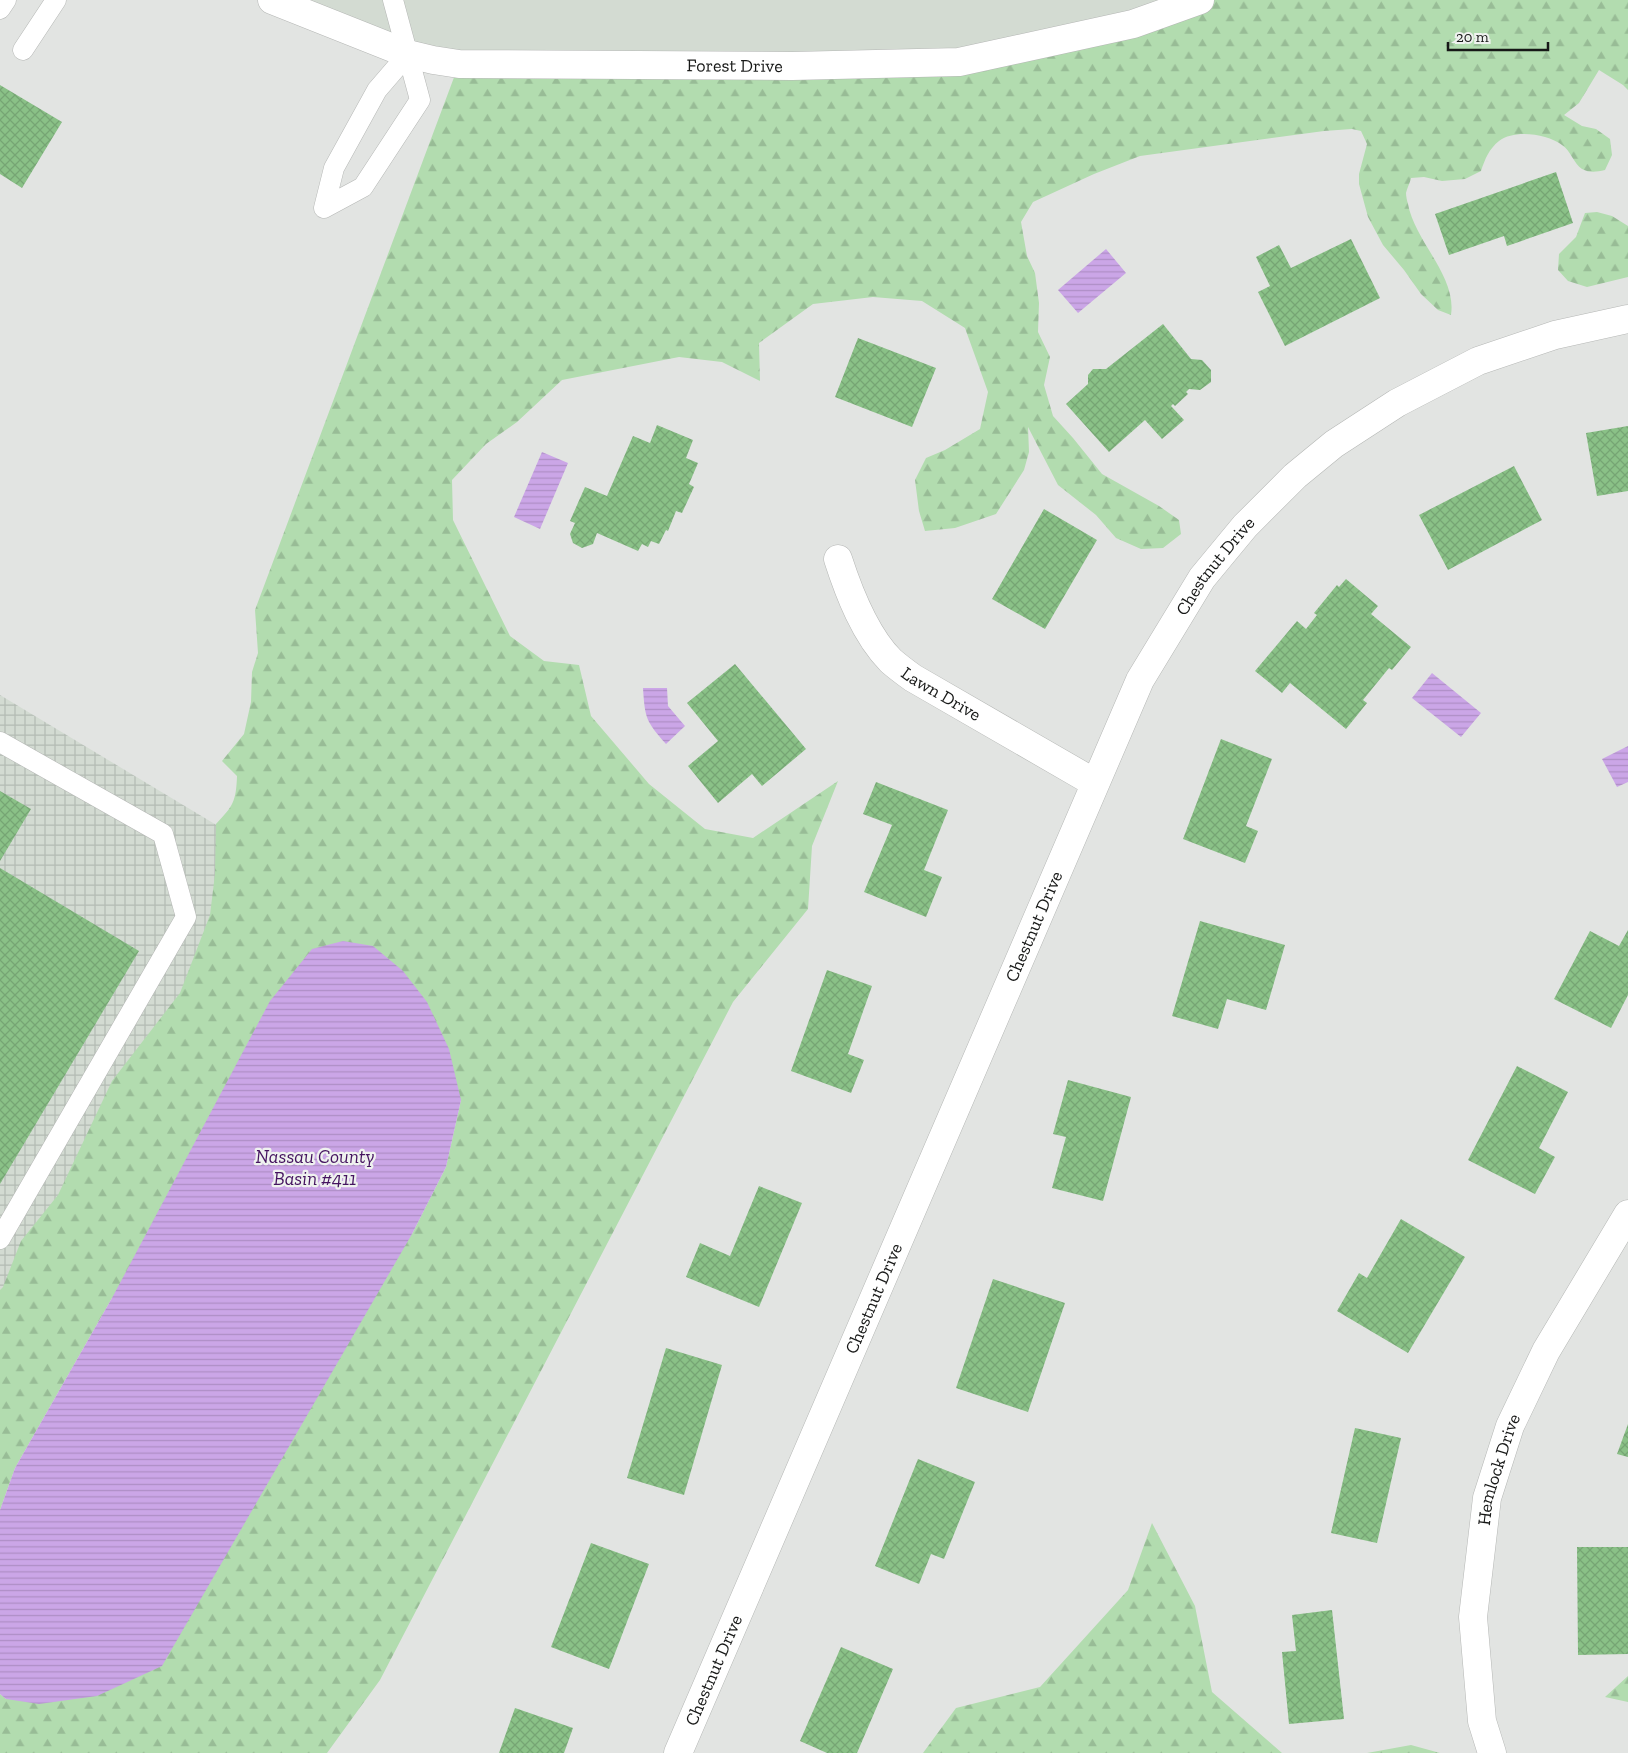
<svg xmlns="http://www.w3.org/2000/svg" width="1628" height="1753" font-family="'Zilla Slab',serif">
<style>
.built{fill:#d3dbd2}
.industrial{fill:url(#industrial-grid)}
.forest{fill:url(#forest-firs)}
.water{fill:url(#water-rules)}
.building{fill:url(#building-cross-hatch)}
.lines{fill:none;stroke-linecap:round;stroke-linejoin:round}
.lane-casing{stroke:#b5b7b5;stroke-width:21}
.street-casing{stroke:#b5b7b5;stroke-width:29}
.lane{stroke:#fff;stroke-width:20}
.street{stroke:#fff;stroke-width:28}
.labels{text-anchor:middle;stroke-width:4.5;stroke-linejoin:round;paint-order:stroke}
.street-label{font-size:18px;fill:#171817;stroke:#eff2ef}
.water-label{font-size:19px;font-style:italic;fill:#451460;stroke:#eff2ef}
</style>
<defs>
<pattern id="industrial-grid" width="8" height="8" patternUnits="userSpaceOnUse" patternTransform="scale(1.25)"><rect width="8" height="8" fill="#d3dbd2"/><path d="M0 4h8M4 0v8" fill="none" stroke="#b4bbb4"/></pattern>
<pattern id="forest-firs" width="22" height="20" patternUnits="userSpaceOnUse" patternTransform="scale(1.25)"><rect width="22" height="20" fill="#b2dcaf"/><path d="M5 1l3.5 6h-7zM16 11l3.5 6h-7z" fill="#98bc96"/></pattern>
<pattern id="water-rules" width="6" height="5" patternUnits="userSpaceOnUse" patternTransform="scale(1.25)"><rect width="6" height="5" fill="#cba6e7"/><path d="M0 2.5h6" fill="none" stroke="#ae8ec5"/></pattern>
<pattern id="building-cross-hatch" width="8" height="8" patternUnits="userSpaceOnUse" patternTransform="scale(1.25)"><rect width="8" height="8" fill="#8ac187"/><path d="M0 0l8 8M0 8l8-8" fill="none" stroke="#76a574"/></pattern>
</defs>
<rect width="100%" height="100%" fill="#e2e4e2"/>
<!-- built -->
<path class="built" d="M283,0H1201L959,62L459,64Z"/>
<!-- industrial -->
<path class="industrial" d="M0,695L263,853L0,1329Z"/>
<!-- forest -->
<path class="forest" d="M1201,0H1628V90L1623,85L1599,70L1579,103L1564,115L1582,126L1596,129L1610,139L1612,155L1605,170C1596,172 1590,173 1582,169C1574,164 1571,151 1562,145C1547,134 1515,129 1499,141C1489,149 1485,159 1481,171L1465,179L1442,181L1424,177L1411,178C1410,183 1407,188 1406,193C1406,196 1407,201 1408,204C1415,242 1457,276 1451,315L1438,310L1421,294L1404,270L1383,245L1368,217L1359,184V174L1367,144L1361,131L1352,129L1324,131L1140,156L1094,174L1033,202L1021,222L1027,256L1035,273L1039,303L1038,332L1050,357L1044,385L1053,416L1073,438L1102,474L1159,506L1179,520L1181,534L1163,548L1141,549L1116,538L1096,515L1058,485L1028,427L1029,452L1024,470L996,514L955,528L925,531L919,511L915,480L926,458L945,450L980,429L988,392L965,328L922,301L873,297L813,304L759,343L760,381L722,362L679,357L562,380L517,422L486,444L452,480L453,520L510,636L544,661L579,665L591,716L649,784L705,829L753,838L838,781L812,846L808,909L733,1002L380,1680L327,1753H0V1694L6,1699L412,1234L446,1167L461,1100L112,1298L15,1468L0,1510V1290L3,1287L21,1241L58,1195L112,1081L180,993L210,915L215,874L216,824C233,806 236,802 237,776L222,761L244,734L251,702L252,672L258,653L255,610L459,64L959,62Z
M1597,212L1612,216L1628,226V277L1587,287L1568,281L1558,270L1559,254L1576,237L1585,213Z
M1152,1523L1195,1606L1212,1692L1282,1753H923L956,1708L1040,1687L1128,1590Z
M1628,1676V1702L1605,1697Z
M1411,1745L1440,1753H1367Z"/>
<!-- water -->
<path class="water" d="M1106,249L1126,273L1078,313L1058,290Z
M542,452L568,463L540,529L514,517Z
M1432,673L1481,713L1461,737L1412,698Z
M643,688H667L668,706L685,726L666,744C646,721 645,719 643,688Z
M1628,746V782L1617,787L1602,759Z
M343,941L373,946L403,971L427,1002L449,1049L461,1100L446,1167L412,1234L162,1666L97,1696L39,1704L6,1699L0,1694V1510L15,1468L112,1298L270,1001L312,949Z"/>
<!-- building -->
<path class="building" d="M0,85L62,122L22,188L0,174Z
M1556,172L1573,223L1507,246L1504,236L1449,255L1435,214Z
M1351,239L1380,298L1285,346L1258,292L1270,286L1256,257L1279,245L1291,268Z
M1163,324L1191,359L1202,360L1211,370V382L1200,390L1189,389L1186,392L1188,394L1175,406L1173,404L1171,406L1184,420L1162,439L1145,420L1109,452L1066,404L1088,384V375L1093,369H1106Z
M858,338L936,368L912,427L835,397Z
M657,425L693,440L686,458L698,463L689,484L694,487L682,513L676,511L668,531L666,530L659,544L651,541L648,547L642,544L638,551L597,533L593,544L582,548L573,543L570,534L575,523L570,521L585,487L607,496L633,436L650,443Z
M1628,426V491L1597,496L1586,433Z
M1514,466L1542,520L1448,570L1419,515Z
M1044,509L1097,540L1045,629L992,599Z
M1346,579L1378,606L1371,614L1411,647L1392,670L1389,668L1363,700L1367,703L1346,729L1290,683L1282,693L1255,671L1297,621L1306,629L1317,615L1314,613L1337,585L1339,587Z
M735,664L806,749L762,786L752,774L718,803L688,766L718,741L687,703Z
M1221,739L1272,759L1246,826L1258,831L1245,863L1183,839Z
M876,782L948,810L924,870L942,877L926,917L864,892L892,825L863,814Z
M0,791L31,809L0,861Z
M0,868L139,951L0,1184Z
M1200,921L1285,945L1266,1010L1227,999L1218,1029L1172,1016Z
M1628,930V995L1611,1028L1554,999L1590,931L1619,946Z
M827,970L872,986L848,1054L864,1060L851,1093L791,1071Z
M1517,1066L1568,1092L1539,1148L1555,1157L1535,1194L1468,1160Z
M1068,1080L1131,1097L1103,1201L1052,1188L1066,1137L1053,1134Z
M759,1186L802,1203L759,1307L686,1277L700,1243L730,1256Z
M1401,1219L1465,1257L1408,1353L1337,1311L1359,1273L1367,1278Z
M993,1279L1065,1303L1028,1412L956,1388Z
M666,1348L722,1365L684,1495L627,1478Z
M1628,1424V1457L1617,1454Z
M1355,1428L1401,1438L1377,1543L1331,1533Z
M918,1459L975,1482L944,1559L931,1554L919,1584L875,1566Z
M591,1543L649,1564L609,1669L551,1647Z
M1577,1547H1628V1654L1578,1655Z
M1332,1610L1344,1719L1289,1724L1282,1652L1296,1651L1292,1615Z
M841,1647L893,1669L857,1753H827L800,1741Z
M515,1708L573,1728L564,1753H499Z"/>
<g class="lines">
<!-- lane casing -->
<g class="lane-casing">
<path id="lane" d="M0,9L6,0
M23,50L56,0
M324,208L363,187L420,100L393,0
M324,208L334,168L377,90L408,54
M0,742L163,834L186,917L0,1239"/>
</g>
<!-- street casing -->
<g class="street-casing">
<g id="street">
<path id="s1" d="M272,0L408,54L433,60L459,64L792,66L959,62L1133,24L1200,0"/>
<path id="s2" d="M838,559C849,593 865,635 891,661C898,667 906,673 913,678L1095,783"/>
<path id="s3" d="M678,1753L1140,680L1202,578L1245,526L1295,476L1334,444L1397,403L1478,361L1555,335L1628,319"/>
<path id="s4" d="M1492,1753L1482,1721L1473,1617L1487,1498L1510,1426L1546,1351L1628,1214"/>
</g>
</g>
<!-- lane -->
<use href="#lane" class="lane"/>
<!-- street -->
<use href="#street" class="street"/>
</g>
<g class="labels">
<!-- street labels -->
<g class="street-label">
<text dy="6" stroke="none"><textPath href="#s1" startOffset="474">Forest Drive</textPath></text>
<text dy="6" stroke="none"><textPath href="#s3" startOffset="1305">Chestnut Drive</textPath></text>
<text dy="6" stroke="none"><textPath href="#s2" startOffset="176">Lawn Drive</textPath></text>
<text dy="6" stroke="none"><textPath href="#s3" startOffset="900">Chestnut Drive</textPath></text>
<text dy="6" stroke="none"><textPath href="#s3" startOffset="495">Chestnut Drive</textPath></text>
<text dy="6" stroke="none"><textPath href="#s4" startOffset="288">Hemlock Drive</textPath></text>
<text dy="6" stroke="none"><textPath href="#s3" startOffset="90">Chestnut Drive</textPath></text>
</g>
<!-- water labels -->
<g class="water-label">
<text x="315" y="1163">Nassau County<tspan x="315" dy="22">Basin #411</tspan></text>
</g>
</g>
<!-- scale -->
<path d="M1448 42v8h100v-8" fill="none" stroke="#171817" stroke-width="2.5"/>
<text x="1456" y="42" font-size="15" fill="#171817" stroke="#eff2ef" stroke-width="4" paint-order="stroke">20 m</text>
</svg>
